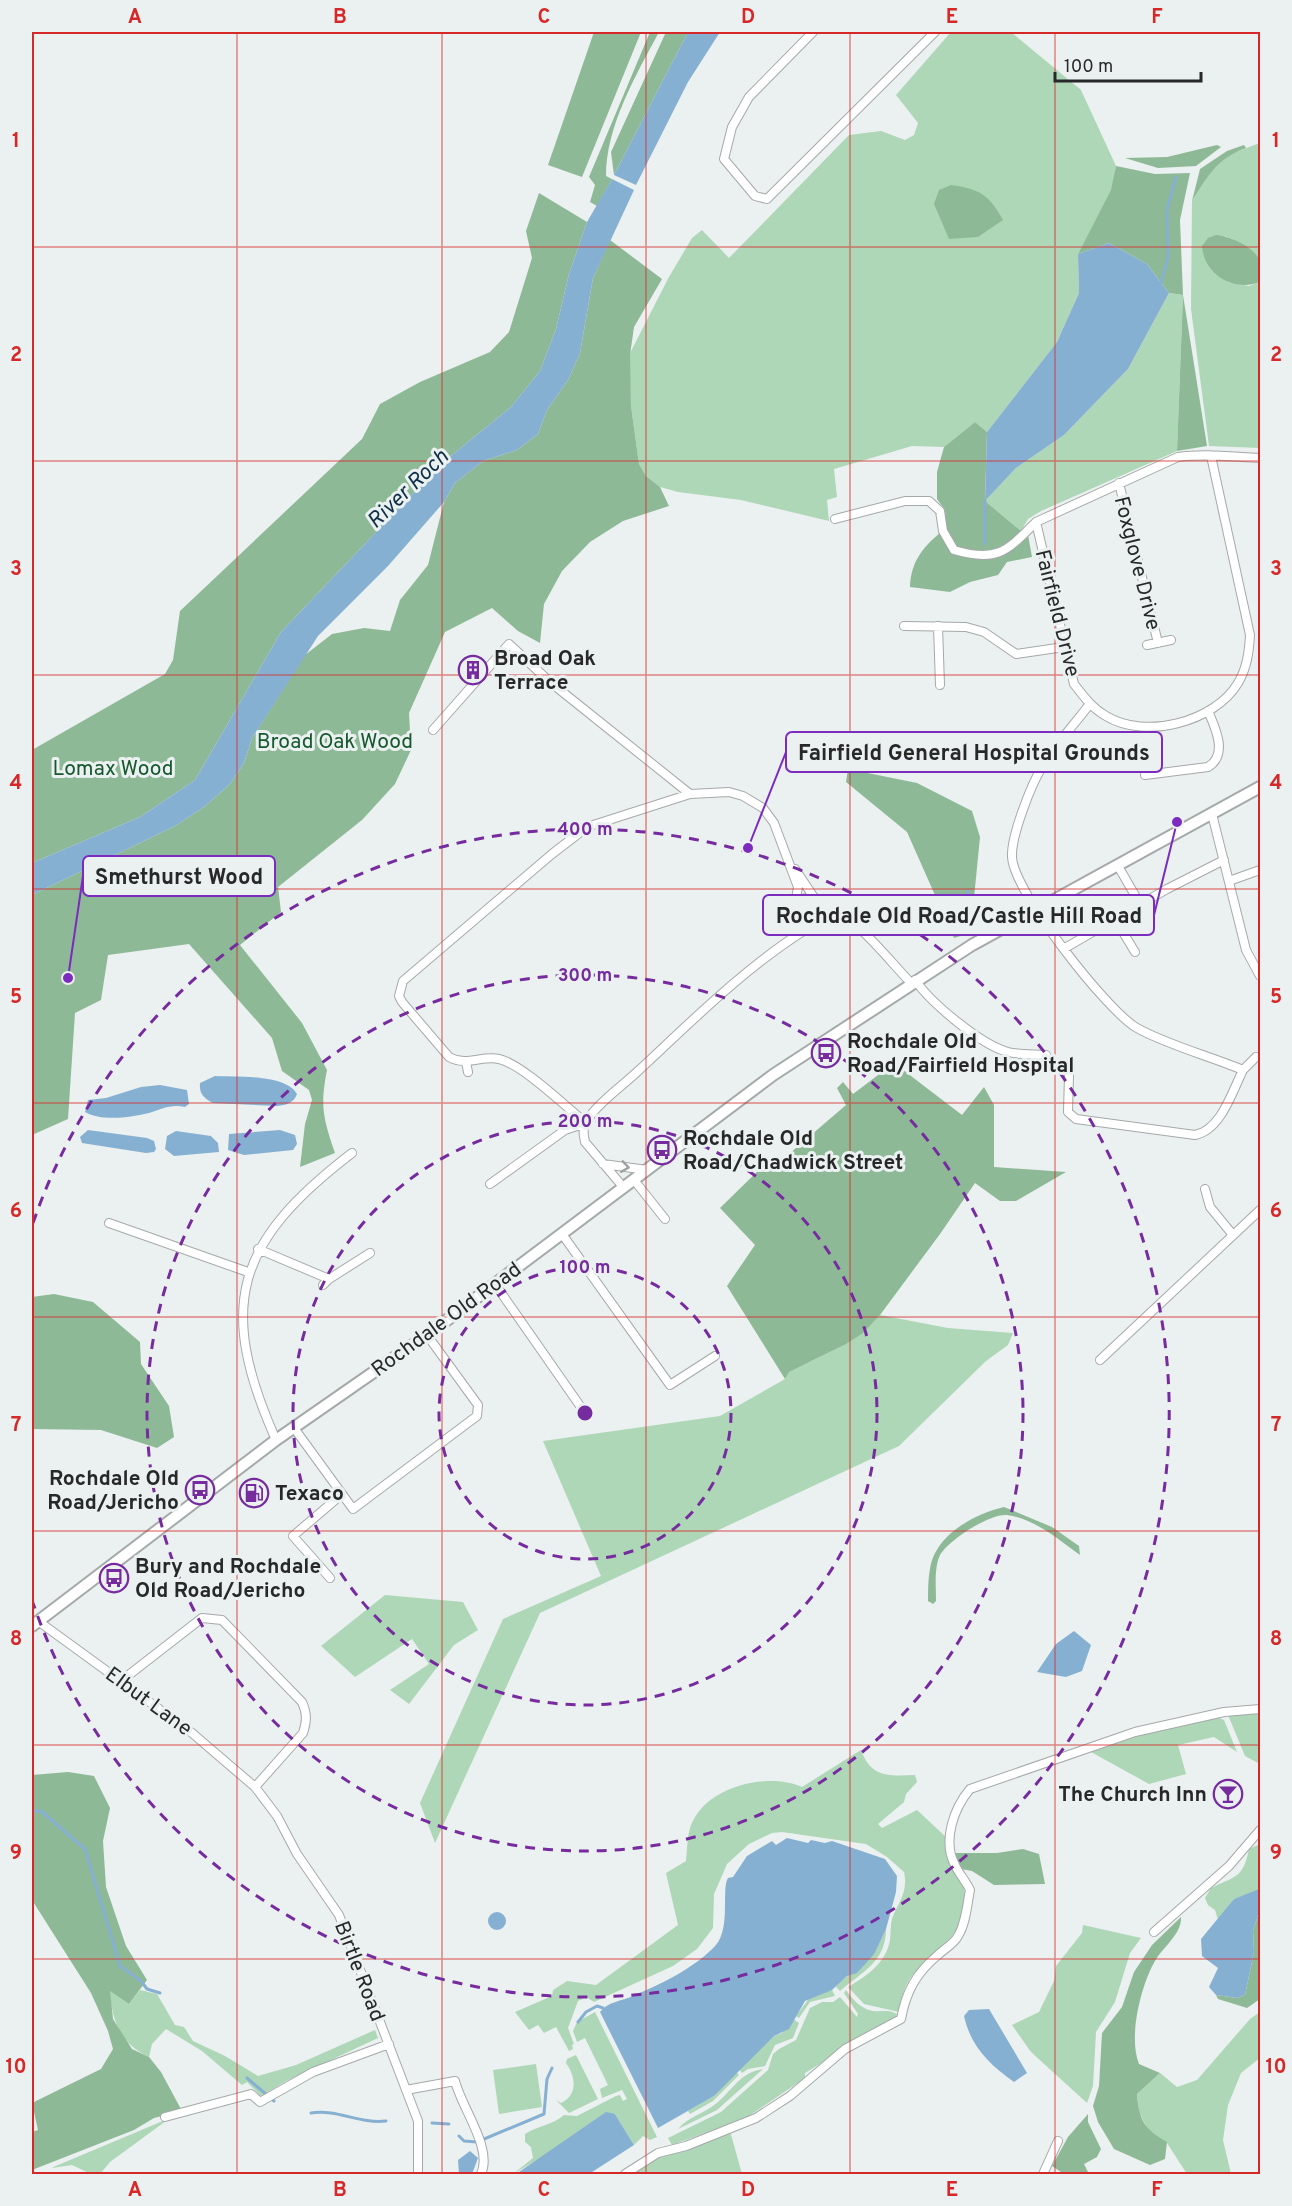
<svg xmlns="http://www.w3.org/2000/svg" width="1292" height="2206" font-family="Overpass,sans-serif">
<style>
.green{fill:#aed7b7}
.forest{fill:#8eb997}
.water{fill:#86b0d2}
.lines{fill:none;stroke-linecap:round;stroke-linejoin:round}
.stream{stroke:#86b0d2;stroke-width:3}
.minor-casing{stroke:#a5a9a9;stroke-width:10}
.secondary-casing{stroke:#a5a9a9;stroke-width:14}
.minor{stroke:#fff;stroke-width:8}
.secondary{stroke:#fff;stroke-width:10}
.oneway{stroke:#9e9f9f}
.grid{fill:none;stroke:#d62828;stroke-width:1.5;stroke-opacity:0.55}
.ring{fill:none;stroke:#762b9e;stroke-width:3;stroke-dasharray:10 8}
.labels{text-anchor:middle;stroke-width:6;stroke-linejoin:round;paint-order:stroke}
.street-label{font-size:21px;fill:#272929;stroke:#ebf0f0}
.poi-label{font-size:21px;font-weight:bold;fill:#272929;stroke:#ebf0f0;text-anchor:start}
.park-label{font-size:21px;fill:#16592e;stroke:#ebf0f0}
.water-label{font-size:22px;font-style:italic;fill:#0e3048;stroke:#ebf0f0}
.centre{fill:#762b9e;stroke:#ebf0f0;stroke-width:3}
.ring-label{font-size:18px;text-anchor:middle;font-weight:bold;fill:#762b9e;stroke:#ebf0f0;stroke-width:6;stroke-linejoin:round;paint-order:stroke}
.leader{fill:none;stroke:#7b2cbf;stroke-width:2}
.callout-dot{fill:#7b2cbf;stroke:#ebf0f0;stroke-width:2}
.callout{fill:#ebf0f0;stroke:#7b2cbf;stroke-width:2}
.callout-label{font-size:22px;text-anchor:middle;font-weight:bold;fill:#272929}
.neatline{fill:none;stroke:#d62828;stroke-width:2}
.grid-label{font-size:20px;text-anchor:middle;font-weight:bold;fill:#d62828}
</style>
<rect width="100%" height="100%" fill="#ebf0f0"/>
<!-- green -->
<path class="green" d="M951,32H1011L1081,90L1116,166L1112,190L1078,254L1079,293L1057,342L987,432L975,422L944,447L912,446L834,469L837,497L827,500L829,521L741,500L678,492L660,487L646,476L639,464L631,406L629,355L669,277L692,238L702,230L729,258L849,135L881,131L905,140L914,135L918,123L896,95Z
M1260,143V262L1242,244L1225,236L1228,282L1249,286L1260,282V448L1209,446L1191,309L1192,201L1214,167L1227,155Z
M1169,293L1183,295L1177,451L1041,511L1028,519L1021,531L985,501L1016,468L1064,435L1128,369Z
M880,1315L948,1328L1013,1333L1008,1345L986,1361L899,1446L540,1613L435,1843L420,1803L503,1619L601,1576L543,1441L720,1416L785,1379L788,1372C822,1356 854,1343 880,1315Z
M385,1595L463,1602L478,1630L454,1645L409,1704L390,1690L429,1664L412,1639L355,1677L321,1646Z
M1260,1712V1764L1245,1756L1228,1715Z
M1217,1717L1224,1720L1237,1752L1214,1737L1178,1745L1186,1774L1149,1784L1091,1752L1165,1727Z
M861,1750C871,1778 889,1776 915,1775L917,1782L906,1794L904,1802L878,1824L882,1828L917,1810L947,1838L964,1887C971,1940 933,1945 909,1980C903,1990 901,2001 899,2012L864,2004L848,1987C867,1976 886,1963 890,1940C891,1932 890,1924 893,1916C900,1900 908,1891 904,1872L887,1857L866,1844L782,1832L772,1833L749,1844L727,1864L714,1894L713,1928L697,1949L673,1966L594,2002L586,1997L578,2001L568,2028L574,2044L572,2045L573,2049L569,2051L556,2027L544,2033L538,2025L529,2030L515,2012L552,1996L553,1990L567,1981L596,1985L678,1925L666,1873L686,1861C687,1852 687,1841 689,1832C699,1788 765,1771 802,1787Z
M1260,1844V1890L1234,1899L1218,1920L1215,1910L1208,1905L1205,1898L1211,1888C1235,1876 1243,1879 1249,1849Z
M1083,1925L1141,1938L1130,1953L1115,2002L1096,2032L1093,2086L1087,2103L1031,2052L1012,2025L1039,2012L1054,1981L1056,1966L1082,1933Z
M886,1929C886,1962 862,1972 840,1991L836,1987L839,1983L875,1953Z
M109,1990L129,2004L140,1990L157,1994L175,2025L184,2027L193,2041L225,2056L258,2076L296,2065L375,2030L378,2038L286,2081L261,2096L247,2082L242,2085L202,2051L166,2029L152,2044L149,2057C119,2043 113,2021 109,1990Z
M832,1990L835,1996L810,2002L799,2018L796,2016L810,1997Z
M846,1990C852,1999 861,2009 873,2011C882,2012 888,2009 897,2014L896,2017L805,2073V2078L746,2118L672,2145L668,2138L721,2112L768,2070L773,2054L779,2049L796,2040L810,2008L822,2002H833L840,1997L857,2017L858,2014L844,1993Z
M595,2012L657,2137L650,2140L643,2136L634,2145L615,2114L513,2174L533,2158L531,2147L525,2142V2134C539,2125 553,2125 564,2115L577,2116L616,2096L620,2095L623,2101L627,2099L622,2090L602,2098L600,2089L608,2085L585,2038L577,2042L573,2031L577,2022Z
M1260,2012V2058L1241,2073L1228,2105L1223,2140L1231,2174H1187L1167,2143L1149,2132L1139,2112L1137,2094L1160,2073L1177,2087L1197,2080L1250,2019Z
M793,2019L799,2023L793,2038L775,2045L765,2066L748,2069L742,2073L739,2069L774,2036L782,2033Z
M576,2055L598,2099L569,2113L556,2100L561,2103C578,2095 576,2077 566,2063L567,2059Z
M536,2064L542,2107L499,2114L493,2070Z
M763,2069L717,2110L678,2129C689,2116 706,2113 718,2102C734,2088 741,2072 763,2069Z
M736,2072L739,2075L713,2101L690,2114L688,2111L714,2096Z
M170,2118L110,2162L100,2174H91L72,2165L51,2168Z
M730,2131L742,2174H630L660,2156Z"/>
<!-- forest -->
<path class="forest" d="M594,32H641L582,177L548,165Z
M650,32H659C636,75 606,126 606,176L612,179L597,206L590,202L595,185L589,177Z
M666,32H688L614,175L611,152Z
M1217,145L1221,147L1196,166L1158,168L1125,158L1167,157Z
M1244,145L1246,148C1216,159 1209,175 1192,201L1200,169L1227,151Z
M1116,166L1155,174L1190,173L1180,220L1183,295L1207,446L1177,451L1183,295L1169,293L1147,264L1109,243L1078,254L1111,190Z
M951,185C979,189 989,194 1003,220L978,237L949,239L934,204L939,190Z
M539,193L587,222L569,274L556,329L540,371L511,407L441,464L281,632L195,780L140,817L32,863V750L165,674L173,660L180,611L362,439L380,404L420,382L490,352L509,332L532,258L526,231Z
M1216,235C1229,236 1256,247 1260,262C1262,268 1261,276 1260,282C1234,292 1204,275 1202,246L1208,238Z
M610,240L662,279L634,327L630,355L631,406L639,464L646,476L660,487L669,506L623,521L590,542L562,571L544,604L540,643L518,631L492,608L445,632L409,713L411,750L395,784L362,820L278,887L281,912L240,945L302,1023L327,1070C320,1106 323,1118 335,1153L300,1167L305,1124L312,1100L309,1090L282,1071L272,1038L189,944L108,955L101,1000L75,1013L68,1119L32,1135V895L175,826L204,807L230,784L244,763L252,738L305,655L332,634L364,628L390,631L400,600L428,565L444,502L455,483L483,461L517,450L538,434L547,410L568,380L580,353L593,278Z
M975,422L987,432L985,501L1021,531L1007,546L980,554L957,547L946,531L945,510L937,499V472L944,447Z
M941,532L952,552C985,561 1004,562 1028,535L1032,557L1007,562L998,575L970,582L950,592L910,587C911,562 922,548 941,532Z
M848,769L917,783L972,811L980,837L974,898L992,926L954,938L907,832L846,782Z
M894,1063L962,1115L984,1087L994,1105V1167L1066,1172L1016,1201H1000L975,1183L940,1234L880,1315L863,1333L846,1344L789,1372L785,1379L727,1286L755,1245L720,1208L768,1161L775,1166L846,1105L837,1088L843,1082L853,1094Z
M54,1294L93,1302L140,1342L141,1364L169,1406L174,1437L157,1448L101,1430L32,1429V1297Z
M1004,1507L1052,1527L1079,1546L1080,1555C1059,1540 1034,1518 1007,1515C990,1513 949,1540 940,1555C934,1568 936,1587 936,1601L933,1604L928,1601C928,1591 928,1579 930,1569C935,1535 974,1514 1004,1507Z
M68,1772L94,1776L110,1808L103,1841L106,1887L126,1946L147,1980L129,2004L110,1991L113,2019L132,2049L149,2057L161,2072L182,2111L154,2118L134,2130L32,2170V2132L38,2130L32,2103L101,2069L113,2049L108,2031L91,1993L32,1900V1775Z
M1023,1849L1039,1854L1045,1884L994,1885L972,1871L961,1869L954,1853H997Z
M1259,1889L1260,1890V1999L1247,2008L1218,1999L1216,1995L1237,1998L1245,1995L1254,1952L1253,1931L1260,1909Z
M1181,1917C1182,1934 1163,1947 1155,1961C1141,1985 1128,2037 1139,2064L1160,2073L1137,2094C1139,2120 1144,2129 1167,2142L1165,2159L1150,2165L1114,2149L1098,2122L1093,2106L1099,2086L1102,2033L1122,2007L1134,1972L1152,1945Z
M1088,2114V2122L1101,2149L1097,2157L1084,2164L1089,2174H1064L1052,2166L1068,2137Z"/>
<!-- water -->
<path class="water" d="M688,32H720L688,82L636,185L614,175Z
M612,179L634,190L593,278L580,353L568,380L547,410L538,434L517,450L483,461L455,483L444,502L388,566L318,636L252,738L244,763L230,784L204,807L175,826L32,895V863L140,817L195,780L281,632L441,464L511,407L540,371L556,329L569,274L587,222Z
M1109,243L1147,264L1169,293L1128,369L1064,435L1016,468L985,501L987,432L1057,342L1079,293L1078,254Z
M215,1076C235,1077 286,1074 297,1094C294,1103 286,1105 277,1106L213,1103C204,1098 199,1094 200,1083Z
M160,1085L187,1090L189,1104L185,1107C170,1104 163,1109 149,1113C132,1117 102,1122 85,1112L88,1100L106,1098L141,1087Z
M88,1130L147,1138L154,1141L156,1149L154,1152L146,1153L82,1143L80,1137Z
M280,1130L295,1135L297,1144L293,1150L244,1155L228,1150L229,1134Z
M176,1131L211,1136L218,1143L219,1152L174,1156L165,1149L167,1136Z
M1074,1631L1091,1645L1082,1671L1066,1677L1037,1672L1056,1644Z
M787,1838L808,1843L811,1840L825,1843L832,1841L885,1859L897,1876L896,1892L886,1929L875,1953L857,1973L847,1976L832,1990L805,2001L789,2029L774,2036L714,2096L658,2128L600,2012C607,2002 622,2001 633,1996C661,1984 695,1968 716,1945C731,1927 721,1889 728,1878L733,1877L747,1856L772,1841L776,1845Z
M1259,1889L1260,1909L1253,1931L1254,1952L1245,1995L1237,1998L1216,1995L1209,1987L1218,1968L1202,1956L1201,1939L1234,1899Z
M488 1921a9 9 0 1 1 18 0a9 9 0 1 1-18 0Z
M989,2009L1027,2073L1014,2082C989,2064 971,2047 964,2016L969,2010Z
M606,2112L615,2114L634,2145L589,2174H516Z
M470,2151L478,2158L472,2174H459L458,2160Z"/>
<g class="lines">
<!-- stream -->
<path class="stream" d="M1161,282L1168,257L1167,209L1176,177
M985,544V501
M967,891C971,913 993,904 1006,915
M32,1811H41L85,1849L120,1966L141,1981L147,1989L160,1993
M578,2022L586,2012L597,2006L603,2008
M247,2078L274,2101
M311,2113C338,2109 359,2124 386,2121
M432,2123L449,2124
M459,2136L464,2141L477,2142L544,2114L547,2079L552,2068"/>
<!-- minor casing -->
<g class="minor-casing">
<path id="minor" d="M813,32L749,97L732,127L724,159L755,196L767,199L935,32
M1211,456L1250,635C1249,652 1247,668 1238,683C1215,722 1145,740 1106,716C1092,708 1084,697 1074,684L1036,522L1178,457C1205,453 1234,457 1260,458
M1119,483L1158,643
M835,519L905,501H929L940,511L943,531L954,550C997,563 1007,551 1036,522
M904,626L966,627L984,632L1016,654L1064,647
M938,626L940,685
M1147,645L1171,640
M433,730L509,644L550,682L690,794
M1145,775L1208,767C1228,755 1216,729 1208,711
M1212,814L1246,950L1260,976
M1118,866L1140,904
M795,869L815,899
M1229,881L1260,870
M792 914a16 16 0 1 1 32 0a16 16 0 1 1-32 0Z
M820,903C855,915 885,956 911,983
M1115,919L1135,952
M821,924L839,921L853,926
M1065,948L1167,889L1224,860
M915,980C931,1003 981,1045 1008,1052C1020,1055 1034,1054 1046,1055
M466,1062L468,1072
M1243,1070L1256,1057
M1069,1075L1068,1112L1076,1119L1195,1135C1221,1130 1232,1092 1243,1070C1212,1057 1165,1044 1137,1028C1107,1011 1013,891 1012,857C1011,836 1031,785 1042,767C1055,745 1074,725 1089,705
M586,1123C566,1107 522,1064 499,1059C481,1055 467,1067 449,1057L402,1002L399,996L403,981L552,854L587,827L690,794L729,792L743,796L763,808L774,823L798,887L795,904
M603,1164L647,1170
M634,1180L665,1219
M490,1184L565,1130L586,1123
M624,1188L585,1142C584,1135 582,1131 585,1124C594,1106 622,1086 637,1072C690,1023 743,969 805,930
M1205,1189L1210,1207L1233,1235
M109,1223L248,1272
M562,1234L670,1385L715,1356
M258,1249L329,1279
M495,1284L585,1413
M323,1285L329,1279L370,1253
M1100,1360L1260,1210
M294,1428L353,1509L477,1416L478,1405L427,1335
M276,1440C216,1305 236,1242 352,1153
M330,1578L293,1536L341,1495
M38,1621L192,1733L255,1787L277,1816L297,1854L339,1915L418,2121V2174
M121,1681L202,1618L222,1620L302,1702C307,1713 307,1721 303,1733L255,1787
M1154,1932L1229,1866L1260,1830
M406,2090L455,2081C462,2109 493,2148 481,2174
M165,2117L251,2094L260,2102L313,2072L389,2044
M625,2174L658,2153L686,2146L756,2118L790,2096L845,2049L901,2019C906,1992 916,1973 938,1955C944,1949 954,1944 958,1936C966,1923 967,1905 970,1890C966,1881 959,1874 955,1865C942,1841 954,1808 970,1789L1135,1732L1224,1712L1260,1709
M1043,2174L1058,2141"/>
</g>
<!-- secondary casing -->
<g class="secondary-casing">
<path id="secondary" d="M32,1626L276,1440L427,1335L773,1075L972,945L1260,787"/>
</g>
<!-- minor -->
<use href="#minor" class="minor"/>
<!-- secondary -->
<use href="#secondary" class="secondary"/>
</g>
<!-- one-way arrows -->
<defs><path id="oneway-chevron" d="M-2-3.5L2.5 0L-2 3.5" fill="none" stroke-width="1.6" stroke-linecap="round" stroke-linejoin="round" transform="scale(1.5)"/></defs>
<use class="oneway" href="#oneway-chevron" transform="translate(625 1167) rotate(8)"/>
<!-- grid -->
<path class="grid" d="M237,32V2174M442,32V2174M646,32V2174M850,32V2174M1055,32V2174M32,247H1260M32,461H1260M32,675H1260M32,889H1260M32,1103H1260M32,1317H1260M32,1531H1260M32,1745H1260M32,1959H1260"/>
<!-- distance rings -->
<g class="ring">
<circle cx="585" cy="1413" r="146"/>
<circle cx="585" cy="1413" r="292"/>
<circle cx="585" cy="1413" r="438"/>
<path d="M33 1223A584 584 0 1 1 33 1603"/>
</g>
<!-- icons -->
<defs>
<g id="building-ring" transform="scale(1.5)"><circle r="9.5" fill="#ebf0f0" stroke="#762b9e" stroke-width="1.5"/><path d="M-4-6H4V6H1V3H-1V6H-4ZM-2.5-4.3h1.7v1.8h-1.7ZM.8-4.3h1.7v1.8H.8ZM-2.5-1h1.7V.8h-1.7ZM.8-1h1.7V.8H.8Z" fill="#762b9e"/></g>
<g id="bus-ring" transform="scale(1.5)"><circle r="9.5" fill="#ebf0f0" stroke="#762b9e" stroke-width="1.5"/><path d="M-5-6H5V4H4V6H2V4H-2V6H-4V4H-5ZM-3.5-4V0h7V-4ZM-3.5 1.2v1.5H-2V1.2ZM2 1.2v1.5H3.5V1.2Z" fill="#762b9e"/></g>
<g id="fuel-ring" transform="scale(1.5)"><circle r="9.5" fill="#ebf0f0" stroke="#762b9e" stroke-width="1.5"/><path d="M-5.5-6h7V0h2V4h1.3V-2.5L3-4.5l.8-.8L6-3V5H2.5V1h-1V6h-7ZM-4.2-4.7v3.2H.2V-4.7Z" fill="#762b9e"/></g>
<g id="bar-ring" transform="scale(1.5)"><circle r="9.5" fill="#ebf0f0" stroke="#762b9e" stroke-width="1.5"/><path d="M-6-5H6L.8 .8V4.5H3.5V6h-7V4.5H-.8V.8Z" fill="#762b9e"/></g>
</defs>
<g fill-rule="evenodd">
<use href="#building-ring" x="473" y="670"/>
<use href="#bus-ring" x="826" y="1053"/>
<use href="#bus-ring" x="662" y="1150"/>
<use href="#bus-ring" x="200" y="1490"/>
<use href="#fuel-ring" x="254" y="1493"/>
<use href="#bus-ring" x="114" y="1578"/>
<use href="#bar-ring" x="1228" y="1794"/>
</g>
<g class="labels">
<!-- street labels -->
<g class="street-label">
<text transform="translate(1138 563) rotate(76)" y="7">Foxglove Drive</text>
<text transform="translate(1058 613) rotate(76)" y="7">Fairfield Drive</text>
<text transform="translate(446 1319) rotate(-36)" y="7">Rochdale Old Road</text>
<text transform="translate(149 1701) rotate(36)" y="7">Elbut Lane</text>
<text transform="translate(360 1971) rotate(69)" y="7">Birtle Road</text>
</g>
<!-- poi labels -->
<g class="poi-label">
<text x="494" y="665">Broad Oak<tspan x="494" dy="24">Terrace</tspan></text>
<text x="847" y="1048">Rochdale Old<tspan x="847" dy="24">Road/Fairfield Hospital</tspan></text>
<text x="683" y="1145">Rochdale Old<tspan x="683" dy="24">Road/Chadwick Street</tspan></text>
<text x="179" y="1485" text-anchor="end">Rochdale Old<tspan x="179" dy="24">Road/Jericho</tspan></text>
<text x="275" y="1500">Texaco</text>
<text x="135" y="1573">Bury and Rochdale<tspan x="135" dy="24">Old Road/Jericho</tspan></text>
<text x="1207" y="1801" text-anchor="end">The Church Inn</text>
</g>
<!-- park labels -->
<g class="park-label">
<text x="335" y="748">Broad Oak Wood</text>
<text x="113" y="775">Lomax Wood</text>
</g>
<!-- water labels -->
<g class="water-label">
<text transform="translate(407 488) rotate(-44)" y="8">River Roch</text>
</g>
</g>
<circle cx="585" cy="1413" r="9" class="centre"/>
<g class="ring-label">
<text x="585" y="835">400 m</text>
<text x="585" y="981">300 m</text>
<text x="585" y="1127">200 m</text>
<text x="585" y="1273">100 m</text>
</g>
<!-- callouts -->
<path class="leader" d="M748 848L786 752M68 978L83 876M1177 822L1154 915"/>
<g class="callout-dot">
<circle cx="748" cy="848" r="6"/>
<circle cx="68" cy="978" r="6"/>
<circle cx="1177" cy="822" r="6"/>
</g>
<g class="callout">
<rect x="786" y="732" width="376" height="40" rx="6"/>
<rect x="83" y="856" width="192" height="40" rx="6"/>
<rect x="763" y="895" width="391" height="40" rx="6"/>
</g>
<g class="callout-label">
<text x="974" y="760">Fairfield General Hospital Grounds</text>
<text x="179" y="884">Smethurst Wood</text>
<text x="959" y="923">Rochdale Old Road/Castle Hill Road</text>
</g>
<!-- border -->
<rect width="1292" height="2206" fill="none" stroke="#ebf0f0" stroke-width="66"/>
<!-- scale -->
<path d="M1055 72v9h146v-9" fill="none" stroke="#272929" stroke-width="3"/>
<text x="1064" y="72" font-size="18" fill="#272929" stroke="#ebf0f0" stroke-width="4.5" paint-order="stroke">100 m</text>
<rect x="33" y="33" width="1226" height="2140" class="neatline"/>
<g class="grid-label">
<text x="135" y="23">A</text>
<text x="340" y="23">B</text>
<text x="544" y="23">C</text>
<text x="748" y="23">D</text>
<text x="952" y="23">E</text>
<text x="1157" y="23">F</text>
<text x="16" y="147">1</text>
<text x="1276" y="147">1</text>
<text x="16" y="361">2</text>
<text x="1276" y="361">2</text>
<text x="16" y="575">3</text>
<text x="1276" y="575">3</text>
<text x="16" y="789">4</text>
<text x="1276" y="789">4</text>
<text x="16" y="1003">5</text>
<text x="1276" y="1003">5</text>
<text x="16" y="1217">6</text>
<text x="1276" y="1217">6</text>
<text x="16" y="1431">7</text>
<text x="1276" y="1431">7</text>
<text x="16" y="1645">8</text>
<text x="1276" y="1645">8</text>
<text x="16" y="1859">9</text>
<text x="1276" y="1859">9</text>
<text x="16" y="2073">10</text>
<text x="1276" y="2073">10</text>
<text x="135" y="2196">A</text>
<text x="340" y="2196">B</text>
<text x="544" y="2196">C</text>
<text x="748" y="2196">D</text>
<text x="952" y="2196">E</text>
<text x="1157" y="2196">F</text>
</g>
</svg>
